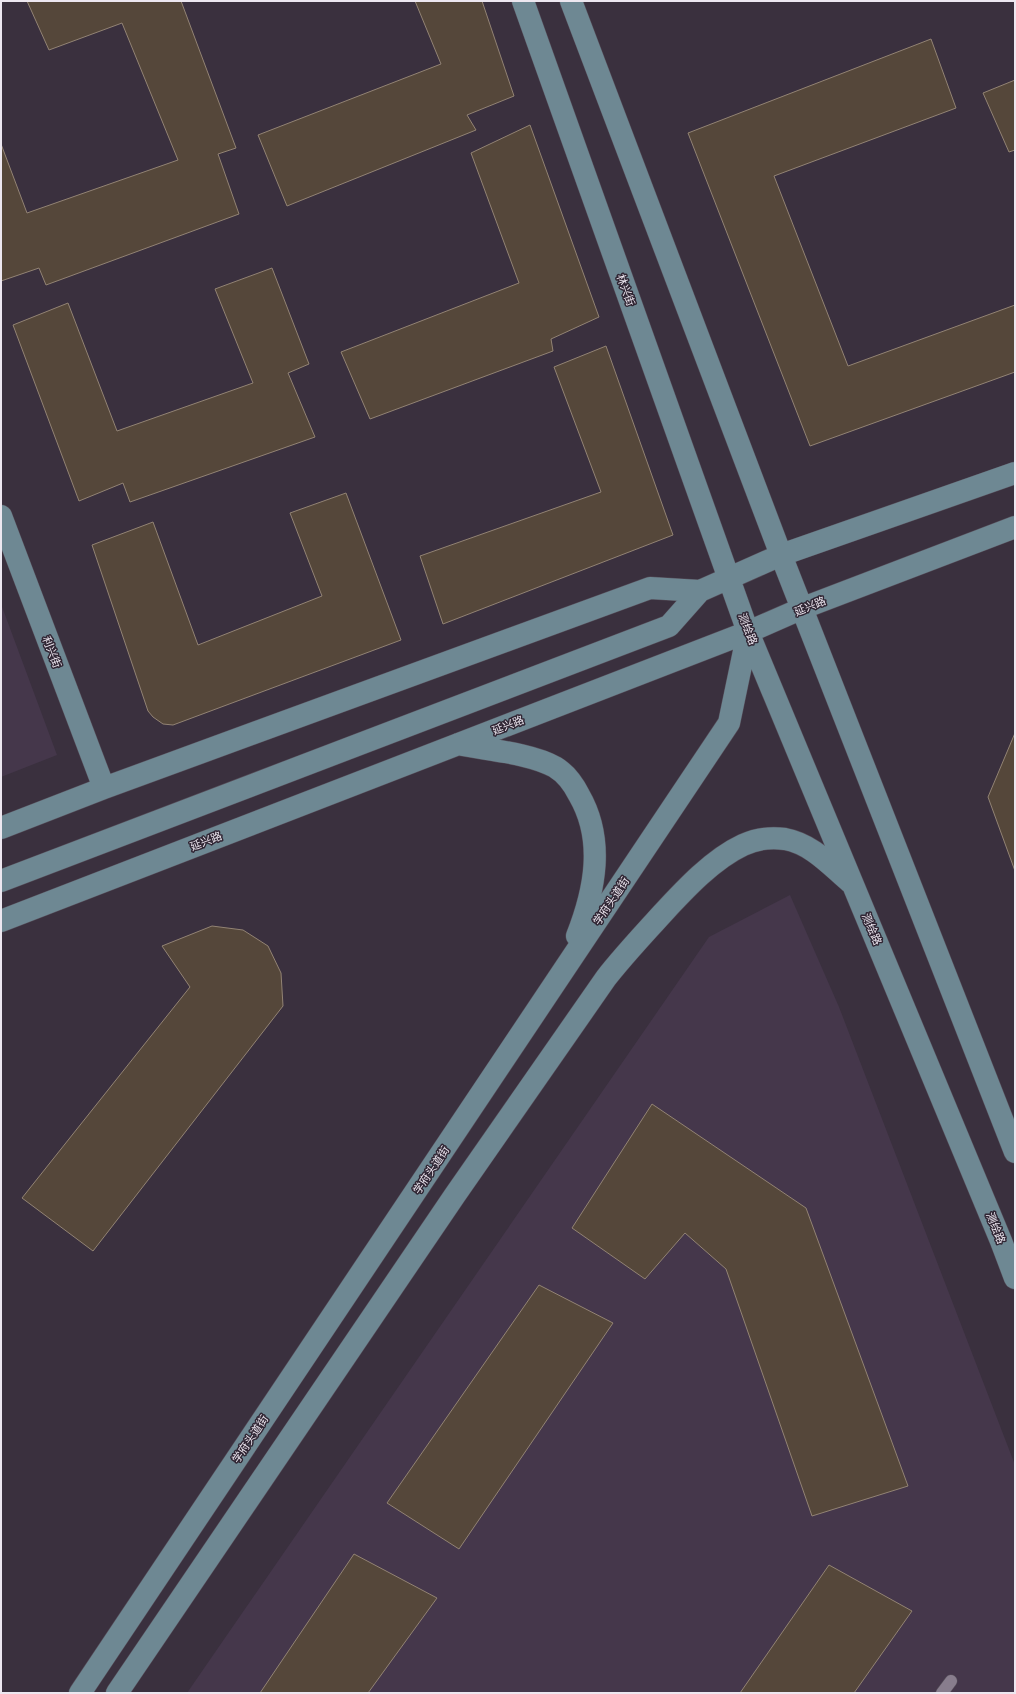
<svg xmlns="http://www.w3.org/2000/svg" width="1016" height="1694" font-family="Montserrat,'Noto Sans SC',sans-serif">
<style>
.built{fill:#45374b}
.building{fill:#55473a;stroke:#928374}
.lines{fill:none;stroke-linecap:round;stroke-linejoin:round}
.lane-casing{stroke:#564e5a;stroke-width:13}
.secondary-casing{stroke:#564e5a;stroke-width:23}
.lane{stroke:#887d8d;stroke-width:12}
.secondary{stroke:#6e8893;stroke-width:22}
.labels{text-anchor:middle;stroke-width:3;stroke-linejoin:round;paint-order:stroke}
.street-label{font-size:11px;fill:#ede7f0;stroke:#302634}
</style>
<rect width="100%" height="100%" fill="#3a303e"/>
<!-- built -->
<path class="built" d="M1,604L57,755L1,777Z
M790,895L839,1007L1015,1465V1693H187L709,937Z"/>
<!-- building -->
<path class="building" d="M27,1H181L236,148L218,154L239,214L46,285L39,268L1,281V144L27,213L178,160L122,23L49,50Z
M415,1H482L514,96L467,115L476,130L287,206L258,135L441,64Z
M931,39L956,108L774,176L848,366L1015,305V372L810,446L688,133Z
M1015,80V150L1009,152L983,93Z
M530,125L599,317L551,339L553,351L370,419L341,352L519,283L471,153Z
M272,268L309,364L288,373L315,437L130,502L123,483L79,501L13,325L68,303L117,431L253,383L215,289Z
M606,346L673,535L443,624L420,556L601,492L554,367Z
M346,493L401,640L173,725L163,724L153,717L148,711L92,545L153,522L198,645L322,596L290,513Z
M1015,733V871L988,797Z
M212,926L243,930L268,946L281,973L283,1006L93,1251L22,1198L190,987L162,946Z
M652,1104L806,1208L908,1486L812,1516L726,1269L685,1233L645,1279L572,1228Z
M539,1285L613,1323L459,1549L387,1503Z
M354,1554L437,1598L368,1693H260Z
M829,1565L912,1611L854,1693H740Z"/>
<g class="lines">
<!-- lane casing -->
<g class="lane-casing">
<path id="lane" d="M942,1693L951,1681"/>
</g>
<!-- secondary casing -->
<g class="secondary-casing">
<path id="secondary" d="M523,1L748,632L1001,1241L1015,1278
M571,1L781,555L1015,1152
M1,516L104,788
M458,744C487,750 530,753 555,767C565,773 574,785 579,795C605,840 595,890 577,936
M1,828L104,788L650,588L700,591L781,555L1015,473
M1,881L669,626L700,591
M1,921L748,632L803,608L1015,527
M80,1693L729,723L748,632
M117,1693L455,1195L606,978C624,955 643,935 662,914C685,889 713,859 743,845C756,839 771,837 785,839C812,844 830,865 850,882"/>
</g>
<!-- lane -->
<use href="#lane" class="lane"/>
<!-- secondary -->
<use href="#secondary" class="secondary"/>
</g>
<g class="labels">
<!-- street labels -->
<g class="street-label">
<text transform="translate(626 290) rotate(70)" y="4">林兴街</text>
<text transform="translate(810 606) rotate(-22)" y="4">延兴路</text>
<text transform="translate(748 629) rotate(69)" y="4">测绘路</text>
<text transform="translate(52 652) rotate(69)" y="4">利兴街</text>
<text transform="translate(508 725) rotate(-21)" y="4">延兴路</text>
<text transform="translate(206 841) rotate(-21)" y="4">延兴路</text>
<text transform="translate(611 901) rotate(-56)" y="4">学府头道街</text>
<text transform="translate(872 929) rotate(67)" y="4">测绘路</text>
<text transform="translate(431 1170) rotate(-56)" y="4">学府头道街</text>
<text transform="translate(996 1228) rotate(68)" y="4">测绘路</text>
<text transform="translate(250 1439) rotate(-56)" y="4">学府头道街</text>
</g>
</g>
<!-- border -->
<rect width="1016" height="1694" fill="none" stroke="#ede7f0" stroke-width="4"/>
</svg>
